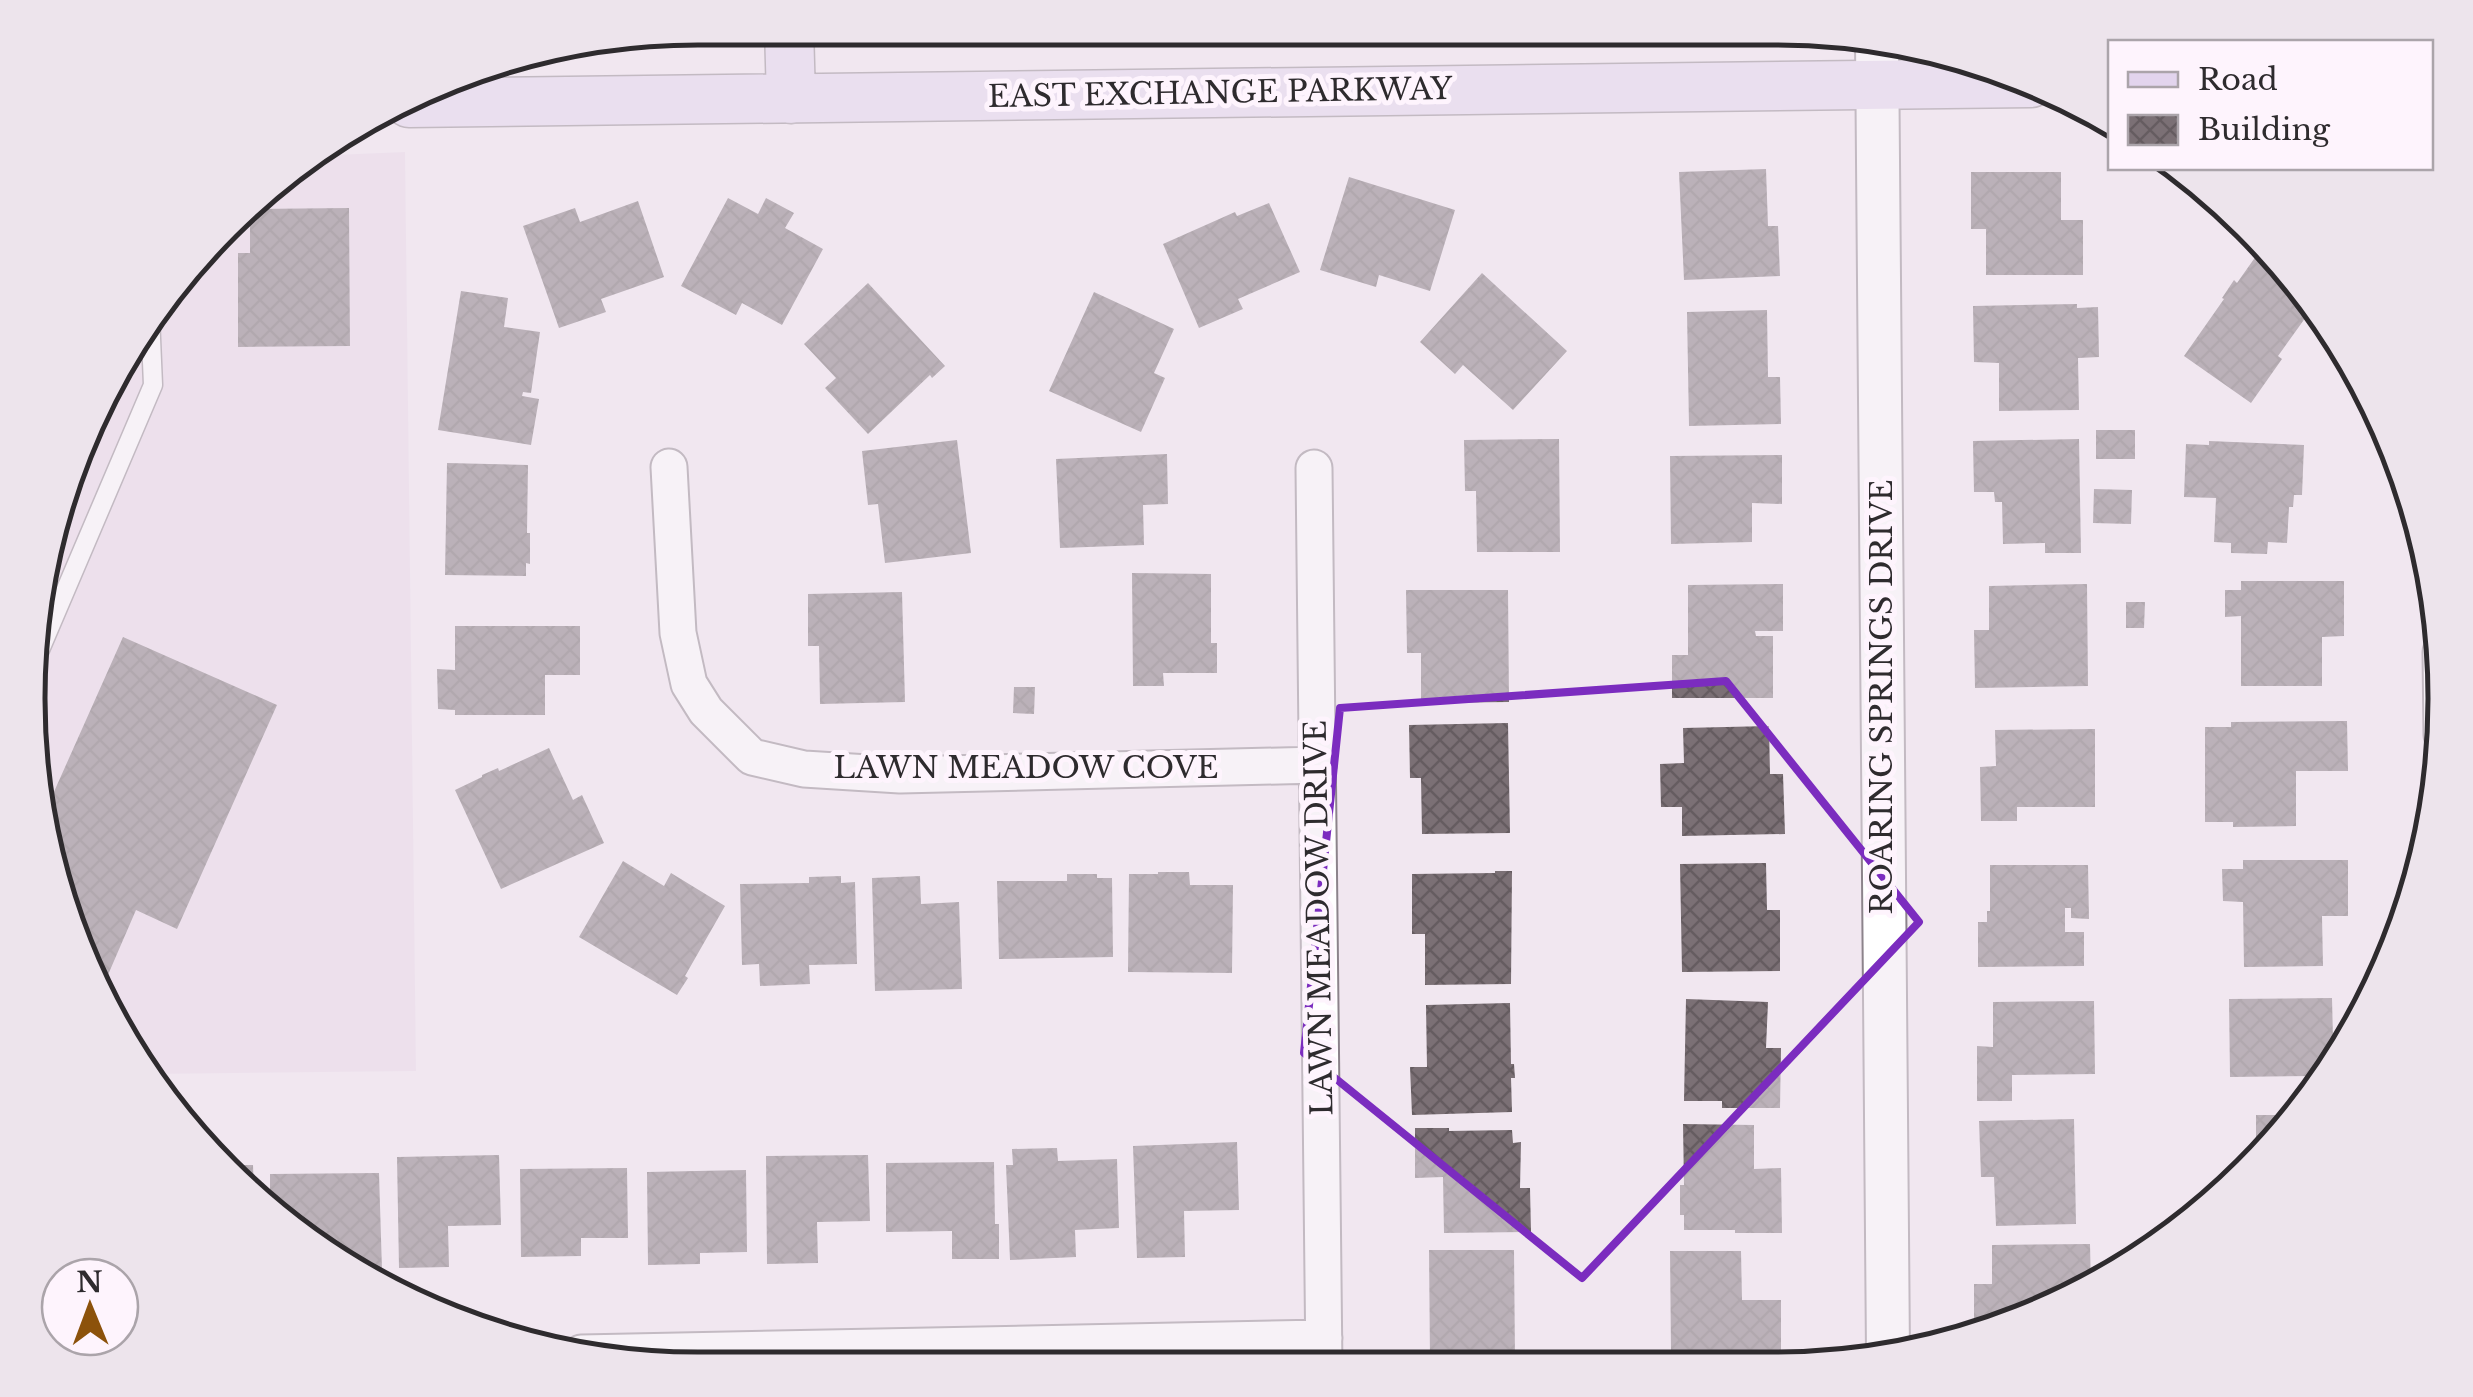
<svg xmlns="http://www.w3.org/2000/svg" width="2473" height="1397" font-family="'Libre Baskerville',serif">
<style>
.built{fill:#e8d8e7}
.building{fill:url(#building-cross-hatch)}
.lines{fill:none;stroke-linecap:round;stroke-linejoin:round}
.service-casing{stroke:#8c838b;stroke-width:21}
.minor-casing{stroke:#8c838b;stroke-width:39}
.tertiary-casing{stroke:#8c838b;stroke-width:46}
.secondary-casing{stroke:#8c838b;stroke-width:51}
.service{stroke:#fff;stroke-width:18}
.minor{stroke:#fff;stroke-width:35}
.tertiary{stroke:#fff;stroke-width:42}
.secondary{stroke:#e2d4ed;stroke-width:48}
.marked{fill:none;stroke:#7b2cbf;stroke-width:8;stroke-linejoin:round}
.labels{text-anchor:middle;stroke-width:10;stroke-linejoin:round;paint-order:stroke}
.street-label{font-size:30px;fill:#2e2b2e;stroke:#fef4fd}
.rim{fill:none;stroke:#2e2b2e;stroke-width:5}
</style>
<defs>
<pattern id="building-cross-hatch" width="8" height="8" patternUnits="userSpaceOnUse" patternTransform="scale(2.5)"><rect width="8" height="8" fill="#7b7075"/><path d="M0 0l8 8M0 8l8-8" fill="none" stroke="#655c60"/></pattern>
</defs>
<rect width="100%" height="100%" fill="#f1e7f0"/>
<!-- built -->
<path class="built" d="M405,152L416,1071L152,1074L78,955L29,742L51,524L141,325L290,166L310,156Z"/>
<!-- building -->
<path class="building" d="M1766,169L1768,226H1778L1780,276L1684,280L1679,172Z
M1971,172H2061V220H2083V275H1986V229H1971Z
M1349,177L1455,210L1430,291L1379,275L1376,287L1320,270Z
M728,198L758,214L766,198L794,213L785,228L823,249L782,325L742,303L736,315L681,286Z
M638,201L664,277L601,299L606,312L559,328L523,226L575,208L580,222Z
M1269,203L1300,272L1238,299L1243,309L1199,328L1163,244L1235,212L1237,216Z
M349,208L350,346L238,347V253H250V209Z
M2261,249L2281,263L2296,282L2288,293L2311,310L2278,356L2282,359L2251,403L2184,356L2224,299L2222,298L2234,280L2237,283Z
M1482,273L1567,351L1513,410L1463,365L1455,374L1420,342Z
M868,283L945,366L932,378L930,375L868,434L825,388L836,378L804,344Z
M461,291L508,298L504,327L540,332L531,393L523,392L522,396L539,399L531,445L438,430Z
M1094,292L1174,329L1154,373L1165,378L1141,432L1049,391Z
M2077,304V308L2098,307L2099,357L2078,358L2079,410L1999,411V363L1974,362L1973,306Z
M1767,310L1768,377H1780L1781,424L1689,426L1687,312Z
M2096,430H2135V459H2096Z
M1559,439L1560,552H1477L1476,491H1465L1464,440Z
M2079,439L2081,553H2045V543L2003,544L2002,502H1995L1994,492H1974L1973,441Z
M957,440L971,553L885,563L878,504L868,505L862,451Z
M2209,441L2304,445L2302,495H2294L2293,507H2289L2287,543L2268,542L2267,554L2231,553V543L2214,542L2216,498L2184,497L2186,444L2209,445Z
M1167,454L1168,504L1143,505L1144,545L1060,548L1056,459Z
M1782,455V504L1752,503V542L1671,544L1670,456Z
M447,463L528,465L527,533H530V564L526,563V576L445,575Z
M2094,489L2132,490L2131,524L2093,523Z
M1132,573L1211,574V643H1217V673H1163L1164,686H1133Z
M2241,581H2344V636L2322,637V686H2241V616L2225,617V590H2241Z
M1783,584V631H1755L1756,636H1773V698H1672V655H1688V585Z
M2087,584L2088,686L1975,688L1974,630H1989V586Z
M1406,590H1508L1509,702L1421,703V653H1407Z
M902,592L905,702L820,704L819,646H808V594Z
M2126,602H2145L2144,628H2126Z
M455,626H580V675H545V715H455V710L438,709L437,669L455,670Z
M123,637L277,705L177,929L136,910L101,991L78,955L45,812Z
M1014,687H1035L1034,714L1013,713Z
M2347,721L2348,771H2296V826L2233,827V822H2205V727H2231V722Z
M1508,723L1510,833L1422,834L1421,778H1410L1409,725Z
M1769,726L1770,774H1783L1785,834L1682,836V807H1661L1660,764L1684,763L1683,728Z
M2095,729V807H2017V821H1981L1980,767L1996,766L1995,730Z
M549,748L573,800L582,795L604,843L501,889L455,790L482,777V775L498,768L499,771Z
M2243,860H2348V916H2322L2323,966L2244,967L2243,902L2223,901L2222,869H2243Z
M623,861L664,886L671,873L725,906L685,976L688,978L677,995L579,937Z
M1766,863L1767,910H1780V971L1682,972L1680,864Z
M1990,865H2088L2089,919L2071,918V908H2065V932H2084V966L1978,967V922H1987V911H1990Z
M1495,871H1512L1511,984L1425,985V934H1412V874L1495,873Z
M1158,872H1189L1190,885H1233L1232,973L1128,972L1129,874H1158Z
M1067,874H1097V878H1112L1113,957L999,959L997,881H1067Z
M841,876V883L855,882L857,964L809,965L810,984L760,986L759,964L742,965L740,884L809,883V877Z
M920,876L921,904L959,902L962,989L875,991L872,878Z
M2332,998L2333,1039H2345V1048L2333,1071L2314,1093V1076L2230,1077L2229,999Z
M1686,999L1768,1002L1766,1048H1781L1780,1108H1722V1101H1684Z
M2094,1001L2095,1074L2012,1075V1101H1977V1046L1993,1047V1002Z
M1510,1003L1511,1064H1514L1515,1078H1511L1512,1112L1412,1115L1410,1067H1427L1426,1005Z
M2256,1115H2296L2256,1164Z
M2074,1119L2076,1224L1996,1226L1994,1177H1981L1979,1121Z
M1683,1124L1754,1125V1169L1781,1168L1782,1233H1735V1230H1684V1215H1680V1185H1684Z
M1415,1128H1449V1131L1512,1130L1513,1143L1521,1142L1520,1188H1530L1531,1232L1444,1233L1443,1177L1415,1178Z
M1237,1142L1239,1210L1184,1211L1185,1257L1137,1258L1133,1146Z
M1057,1148L1058,1161L1117,1159L1119,1228L1075,1230L1076,1257L1010,1260L1006,1165H1013L1012,1149Z
M499,1155L501,1225L448,1226L449,1267L399,1268L397,1157Z
M868,1155L870,1221L817,1222L818,1263L767,1264L766,1156Z
M994,1162L995,1224H999V1259H952V1231L886,1232V1163Z
M222,1165H253L254,1193Z
M627,1168L628,1238H581V1256L521,1257L520,1169Z
M746,1170L747,1252L700,1253V1264L648,1265L647,1172Z
M379,1173L382,1270H354L335,1261V1241L309,1242L270,1208V1174Z
M2090,1244L2091,1288L1990,1334L1974,1337V1284H1992V1245Z
M1429,1250H1514L1515,1359H1430Z
M1670,1251H1741L1742,1300H1781V1353H1734V1350L1671,1351Z"/>
<g class="lines">
<!-- service casing -->
<g class="service-casing">
<path id="service" d="M37,657L153,385L150,315"/>
</g>
<!-- minor casing -->
<g class="minor-casing">
<path id="minor" d="M669,467L678,633L689,684L706,711L752,757L804,769L900,775L1318,765
M1314,468L1324,1368
M2441,652L2442,735
M581,1353L1324,1338"/>
</g>
<!-- tertiary casing -->
<g class="tertiary-casing">
<path id="tertiary" d="M1877,41L1888,1354"/>
</g>
<!-- secondary casing -->
<g class="secondary-casing">
<path id="secondary" d="M789,28L791,99
M409,103L2031,83"/>
</g>
<!-- service -->
<use href="#service" class="service"/>
<!-- minor -->
<use href="#minor" class="minor"/>
<!-- tertiary -->
<use href="#tertiary" class="tertiary"/>
<!-- secondary -->
<use href="#secondary" class="secondary"/>
</g>
<!-- marked area -->
<path d="M0 0H2473V1397H0ZM1726,681L1919,922L1582,1278L1304,1053L1340,708Z" fill="#f1e7f0" fill-opacity=".55" fill-rule="evenodd"/>
<path class="marked" d="M1726,681L1919,922L1582,1278L1304,1053L1340,708Z"/>
<g class="labels">
<!-- street labels -->
<g class="street-label">
<text transform="translate(1220 93) rotate(-1)" y="10">EAST EXCHANGE PARKWAY</text>
<text transform="translate(1882 697) rotate(-90)" y="10">ROARING SPRINGS DRIVE</text>
<text x="1026" y="778">LAWN MEADOW COVE</text>
<text transform="translate(1319 918) rotate(-91)" y="10">LAWN MEADOW DRIVE</text>
</g>
</g>
<!-- crop -->
<path d="M0 0H2473V1397H0ZM698 45H1775A653 653 0 0 1 2428 698V699A653 653 0 0 1 1775 1352H698A653 653 0 0 1 45 699V698A653 653 0 0 1 698 45Z" fill="#ede4ec" fill-rule="evenodd"/>
<path class="rim" d="M698 45H1775A653 653 0 0 1 2428 698V699A653 653 0 0 1 1775 1352H698A653 653 0 0 1 45 699V698A653 653 0 0 1 698 45Z"/>
<!-- legend -->
<rect x="2108" y="40" width="325" height="130" fill="#fef4fd" stroke="#aba4aa" stroke-width="2.5"/>
<rect x="2128" y="72" width="50" height="15" fill="#e2d4ed" stroke="#aba4aa" stroke-width="2.5"/>
<text x="2198" y="90" font-size="30" fill="#2e2b2e">Road</text>
<rect x="2128" y="115" width="50" height="30" fill="url(#building-cross-hatch)" stroke="#aba4aa" stroke-width="2.5"/>
<text x="2198" y="140" font-size="30" fill="#2e2b2e">Building</text>
<!-- north arrow -->
<g transform="translate(90 1307) rotate(359)"><circle r="48" fill="#fef4fd" stroke="#aba4aa" stroke-width="2.5"/>
<path d="M0-8L18 38L0 25L-18 38Z" fill="#8c520b"/>
<text y="-15" font-size="28" font-weight="bold" text-anchor="middle" fill="#2e2b2e">N</text>
</g>
</svg>
